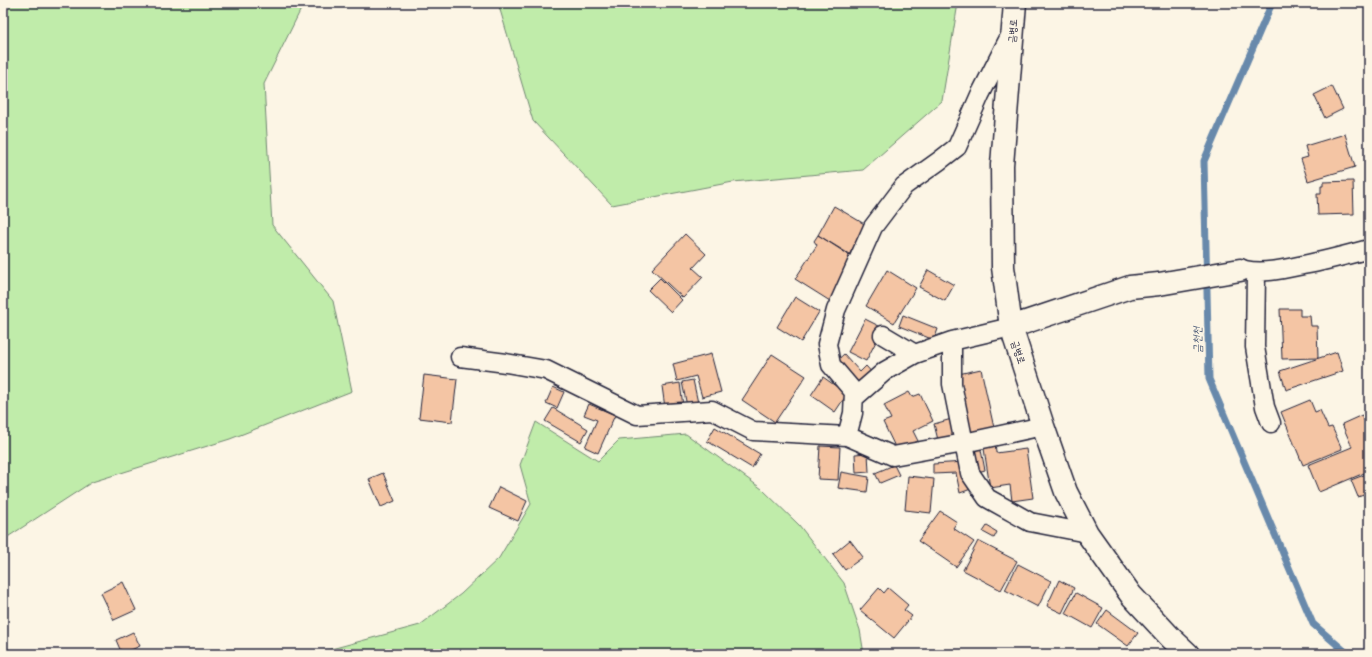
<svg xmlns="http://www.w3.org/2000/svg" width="1372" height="657" font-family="Kalam,'Poor Story',sans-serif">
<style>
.green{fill:#c0ecaa;stroke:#718772}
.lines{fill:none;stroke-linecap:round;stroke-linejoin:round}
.stream{stroke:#6889ab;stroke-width:7}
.building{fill:#f4c5a4;stroke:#22223b}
.minor-casing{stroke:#22223b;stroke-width:21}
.tertiary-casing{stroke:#22223b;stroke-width:25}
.minor{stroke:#fcf5e5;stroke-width:18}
.tertiary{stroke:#fcf5e5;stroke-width:22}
.labels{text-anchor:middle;stroke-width:3.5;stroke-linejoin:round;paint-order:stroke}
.street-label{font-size:10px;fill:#22223b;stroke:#fcf5e5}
.water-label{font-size:11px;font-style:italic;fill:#455573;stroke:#fcf5e5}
</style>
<rect width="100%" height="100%" fill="#fcf5e5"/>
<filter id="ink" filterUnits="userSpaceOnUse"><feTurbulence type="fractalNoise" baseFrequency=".025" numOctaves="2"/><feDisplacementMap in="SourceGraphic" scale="8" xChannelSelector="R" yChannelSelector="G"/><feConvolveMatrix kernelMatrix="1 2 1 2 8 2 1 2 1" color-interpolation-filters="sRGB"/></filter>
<g filter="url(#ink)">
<!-- green -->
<path class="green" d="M3,3H304L264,84L272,225L333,301L352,391L230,439L92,482L3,540Z
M498,3H958L942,101L863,170L733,182L612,205L533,121Z
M536,422L598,461L619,440L686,434L762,489L799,525L844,583L860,630L864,654H313L420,625L461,594L499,558L531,504L520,465Z"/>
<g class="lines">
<!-- stream -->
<path class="stream" d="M1272,3L1204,161L1209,379L1313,624L1348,654"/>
</g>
<!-- building -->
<path class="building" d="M1332,86L1343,109L1325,118L1314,95Z
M1345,134L1355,167L1308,181L1301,159L1308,157L1305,146Z
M1353,181L1354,214L1318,215L1317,194H1321V186H1323V182Z
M834,206L866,225L849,255L818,235Z
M685,234L706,254L693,268L703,277L683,298L652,269Z
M818,235L857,259L830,301L795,279L817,245L814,241Z
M887,270L916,288L894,323L866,306Z
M928,270L954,285L945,301L919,287Z
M660,278L682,300L671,312L648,290Z
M795,297L819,312L801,342L777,327Z
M1280,309H1300V316H1310L1311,326H1317L1318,358L1282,359Z
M903,315L938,329L934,340L899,326Z
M865,319L883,328L866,361L848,352Z
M1337,352L1343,371L1286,390L1280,371Z
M711,354L721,392L702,397L696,376L677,381L673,364Z
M772,354L806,376L775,422L742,400Z
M844,354L860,372L866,366L875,376L858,392L832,365Z
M981,369L994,428L967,434L954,375Z
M424,375L457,379L452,422L419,418Z
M823,377L847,394L835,412L811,395Z
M693,380L698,403L687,406L682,382Z
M680,383L683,406L665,408L662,386Z
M553,387L564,392L557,408L546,403Z
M909,392L912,397L920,394L933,421L913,431L920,445L899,455L883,422L891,419L884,405Z
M1310,400L1315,412L1320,410L1328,428L1332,427L1342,449L1303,465L1281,412Z
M589,404L615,415L598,453L585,447L597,420L584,415Z
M553,408L588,429L581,442L545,421Z
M1362,415L1369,432V471L1319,492L1308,465L1352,447L1342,424Z
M955,418L959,435L938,440L934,424Z
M715,427L760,454L752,468L707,441Z
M995,441L996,453L1026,449L1033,498L1012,501L1010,485L990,488L983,442Z
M980,445L985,470L974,473L968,447Z
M820,446L840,447L838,480L818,479Z
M868,453L869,472L856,473L855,454Z
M965,462L971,489L960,493L956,473L933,474V464Z
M894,465L899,475L880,483L875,473Z
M841,472L869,477L867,492L838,488Z
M383,473L395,501L381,507L369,479Z
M1369,473V493L1358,497L1351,480Z
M908,476L934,479L931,513L905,510Z
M499,487L527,501L518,521L489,508Z
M940,511L957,522L953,528L974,542L956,567L918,541Z
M987,526L997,532L994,538L983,532Z
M850,540L863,557L845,570L833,554Z
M978,541L1017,561L1001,590L963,570Z
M1018,564L1051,581L1038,607L1005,590Z
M1059,580L1074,588L1062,613L1047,606Z
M123,582L136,610L114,620L101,593Z
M879,588L884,593L888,588L908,605L904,610L912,616L894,638L860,610Z
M1076,593L1103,608L1092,628L1065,613Z
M1107,610L1138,633L1128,646L1097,624Z
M133,632L140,646L122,654L116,640Z"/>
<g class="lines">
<!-- minor casing -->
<g class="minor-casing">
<path id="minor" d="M1245,270C1264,274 1284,269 1303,265C1325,261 1347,255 1369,249
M1256,273L1255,347L1265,407L1271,423
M1011,327L952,341V384L970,473L987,498L1030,522L1087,533
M883,335L915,354L952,341
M460,357L506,363L546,370L637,415L712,410L753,431L847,436L893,456L964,443L1043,426
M854,398L885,371L915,354
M847,436L853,413L854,392L831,365L827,344L836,310L873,227L904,186L939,161L957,147L980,95L1010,36"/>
</g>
<!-- tertiary casing -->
<g class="tertiary-casing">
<path id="tertiary" d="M1015,3L1002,165L1003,267L1011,327L1043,426L1066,492L1087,533L1131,595L1171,638L1188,654
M1011,327L1130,287L1159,284L1240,270"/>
</g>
<!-- minor -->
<use href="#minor" class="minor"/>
<!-- tertiary -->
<use href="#tertiary" class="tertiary"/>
</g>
</g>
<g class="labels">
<!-- street labels -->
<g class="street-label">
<text transform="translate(1012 31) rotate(-85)" y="4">금병로</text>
<text transform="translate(1019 352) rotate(72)" y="4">금병로</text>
</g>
<!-- water labels -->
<g class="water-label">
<text transform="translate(1197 340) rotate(-91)" y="4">금천천</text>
</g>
</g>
<!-- margin -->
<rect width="1372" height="657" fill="none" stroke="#fcf5e5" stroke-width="16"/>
<rect x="8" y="8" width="1356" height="641" fill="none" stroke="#22223b" stroke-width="1.5" filter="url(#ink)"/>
</svg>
